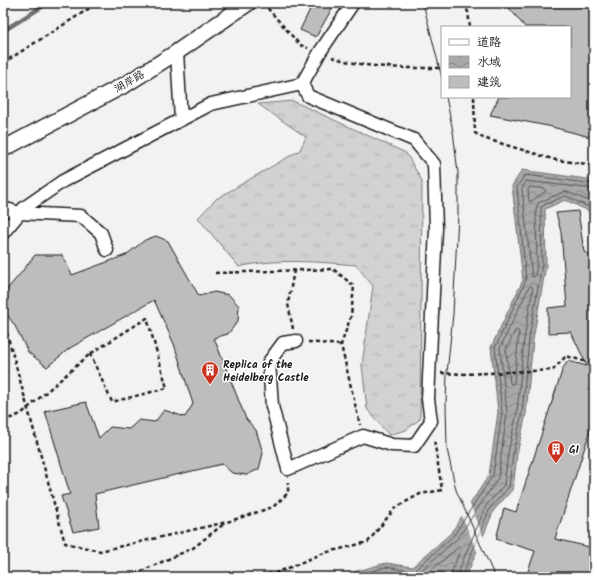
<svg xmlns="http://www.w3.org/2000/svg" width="597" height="580" font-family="Kalam,'LXGW WenKai TC',sans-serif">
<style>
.grass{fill:url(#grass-tufts);stroke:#777}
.water{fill:url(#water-waves);stroke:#707070}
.pier{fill:#f2f2f2}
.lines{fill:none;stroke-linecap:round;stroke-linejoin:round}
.shore{stroke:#545454;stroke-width:1}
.stream{stroke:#707070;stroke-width:4.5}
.building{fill:#bdbdbd;stroke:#1c1c1c}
.minor-casing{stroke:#1c1c1c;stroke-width:15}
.tertiary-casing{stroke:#1c1c1c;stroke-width:18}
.path{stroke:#1c1c1c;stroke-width:2.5;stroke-dasharray:4 3;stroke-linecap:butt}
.minor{stroke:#fff;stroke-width:12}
.tertiary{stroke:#fff;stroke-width:15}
.tram{stroke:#1c1c1c;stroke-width:1}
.labels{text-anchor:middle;stroke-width:3;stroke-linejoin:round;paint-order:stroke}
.street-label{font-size:11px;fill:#1c1c1c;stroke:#fff}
.poi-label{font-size:11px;font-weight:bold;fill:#1c1c1c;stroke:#fff;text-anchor:start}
</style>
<defs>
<pattern id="grass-tufts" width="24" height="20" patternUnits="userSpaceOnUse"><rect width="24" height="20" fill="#d2d2d2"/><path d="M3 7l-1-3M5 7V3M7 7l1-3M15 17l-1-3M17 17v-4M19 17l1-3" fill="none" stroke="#b4b4b4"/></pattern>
<pattern id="water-waves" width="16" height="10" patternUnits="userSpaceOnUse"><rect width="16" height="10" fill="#a8a8a8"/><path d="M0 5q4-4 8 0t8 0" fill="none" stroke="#888"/></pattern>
</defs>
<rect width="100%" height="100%" fill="#f2f2f2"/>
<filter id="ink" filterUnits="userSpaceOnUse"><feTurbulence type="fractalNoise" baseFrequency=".025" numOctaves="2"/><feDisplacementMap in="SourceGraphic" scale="8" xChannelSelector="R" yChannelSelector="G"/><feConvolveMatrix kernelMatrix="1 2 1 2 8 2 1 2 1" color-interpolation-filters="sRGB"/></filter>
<g filter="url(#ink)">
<!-- grass -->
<path class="grass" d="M293,101L406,153L422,181L420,419L406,430L389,435L367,409L362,365L373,286L356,265C321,262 273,258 239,267L198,218L216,199L300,150L306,137L258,104Z"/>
<!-- water -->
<path class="water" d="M522,170L594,180V223L591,212L565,200L545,209L546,265L533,340L526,414L517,454L513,489L494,510L466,577H336L386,563L412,567L451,533L489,475L498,412L491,347L523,280L512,186Z"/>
<!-- pier -->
<path class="pier" d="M469,502L484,538L478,553L461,514Z"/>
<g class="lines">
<!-- shore -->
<path class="shore" d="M530,187L545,189L546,191L530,202L529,200L528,190Z
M594,189L526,181L522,189L532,277L535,276L537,264L536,210L538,203L565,191L594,203
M517,330L519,332L514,383L512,384L510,383L506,350L515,331Z
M351,577L386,567L411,571H414L454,535L493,475L502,412L495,348L526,280L517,187L525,175L594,184
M369,577L387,572L411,576L417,574L458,538L498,478L507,413L500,348L529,287L531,286L533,288L524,339L517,412L508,453L504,485L486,506L458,572L457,577
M423,577L460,546L461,548L452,571L451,577
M462,577L490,508L509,487L513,454L522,413L529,339L542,264L541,208L544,205L565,196L594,209"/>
<!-- stream -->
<path class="stream" d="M3,31L48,3"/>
</g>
<!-- building -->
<path class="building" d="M313,3H335L316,37L300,30Z
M505,3H594V138L548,126L490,115L499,97H570V27H525Z
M578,211L584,252L594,257V419L555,539L594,548V577H526L535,551L496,539L504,508L516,512L563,368L568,361L587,366L571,332L548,333V308L567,306L561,232L556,213Z
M156,236L168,241L199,296L214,292L229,295L239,306L238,321L228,334L214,338L246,419L256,430L263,453L259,469L247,475L232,473L222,464L95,494L99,527L73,532L61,496L70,494L45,411L86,402L99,438L110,427L129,429L139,420L155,422L164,410L185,417L193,404L174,344L154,300L70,348L47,367L28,352L15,326L3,309V294L20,274L35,255H62L72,275L126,255L145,240Z"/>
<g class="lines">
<!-- minor casing -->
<g class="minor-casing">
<path id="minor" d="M177,52L181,120
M3,208L19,213L81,216L101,233L107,250
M3,233L24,208L63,181L211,104L302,84
M296,341L283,343L269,362L272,406L288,469L363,436L392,445L414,446L431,421L428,399L436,229L434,164L414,140L308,96L302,84L320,52L353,3"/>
</g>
<!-- tertiary casing -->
<g class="tertiary-casing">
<path id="tertiary" d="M3,149L128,83L177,52L248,3"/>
</g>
<!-- path -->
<path class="path" d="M263,3L300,45L308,48
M464,3L468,12L470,27
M332,57C367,69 405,68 442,68
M3,63L98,3
M474,97L475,133L483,138L556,160L594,165
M215,273L333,269L354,286L351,316L341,345L360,425
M3,319L65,543L100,551L227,522L273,507L288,493V482
M293,329L288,304L294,270
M308,342L341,345
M441,373L466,374L553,370L566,356L594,364
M3,421L21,414L90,354L147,318L167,388L112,402L90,354
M128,577L193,548L225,523
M240,577L276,573L324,553L368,542L395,508L420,494L442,490L434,439"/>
<!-- minor -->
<use href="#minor" class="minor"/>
<!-- tertiary -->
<use href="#tertiary" class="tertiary"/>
<!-- tram -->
<path class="tram" d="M423,3L442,78
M446,97L453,131L458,173V215L453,314L447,373L446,404L447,449L456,490L495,577"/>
</g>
</g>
<!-- icons -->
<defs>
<g id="building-pin" transform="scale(0.9)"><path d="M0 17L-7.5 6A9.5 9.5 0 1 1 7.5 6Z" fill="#c8321e" stroke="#fff"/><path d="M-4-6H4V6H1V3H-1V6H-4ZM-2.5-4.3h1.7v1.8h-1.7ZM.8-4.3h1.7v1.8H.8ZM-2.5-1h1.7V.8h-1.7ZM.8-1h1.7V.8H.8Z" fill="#fff"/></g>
</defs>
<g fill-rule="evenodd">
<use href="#building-pin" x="210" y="370"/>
<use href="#building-pin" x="556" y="449"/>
</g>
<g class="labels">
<!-- street labels -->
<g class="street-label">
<text transform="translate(129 81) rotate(-30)" y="4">湖岸路</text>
</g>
<!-- poi labels -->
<g class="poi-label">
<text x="223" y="368">Replica of the<tspan x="223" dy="13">Heidelberg Castle</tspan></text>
<text x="569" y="453">G1</text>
</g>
</g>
<!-- margin -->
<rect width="597" height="580" fill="none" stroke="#fff" stroke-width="16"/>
<rect x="8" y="8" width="581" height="564" fill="none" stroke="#1c1c1c" stroke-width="1.5" filter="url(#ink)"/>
<!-- legend -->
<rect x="441" y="26" width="130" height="72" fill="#ffffff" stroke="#a4a4a4"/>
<rect x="449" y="39" width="20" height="6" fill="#ffffff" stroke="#a4a4a4"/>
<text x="477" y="46" font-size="12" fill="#1c1c1c">道路</text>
<rect x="449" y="56" width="20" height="12" fill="url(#water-waves)" stroke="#a4a4a4"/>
<text x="477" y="66" font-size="12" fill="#1c1c1c">水域</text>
<rect x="449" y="76" width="20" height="12" fill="#bdbdbd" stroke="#a4a4a4"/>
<text x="477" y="86" font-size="12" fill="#1c1c1c">建筑</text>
</svg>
